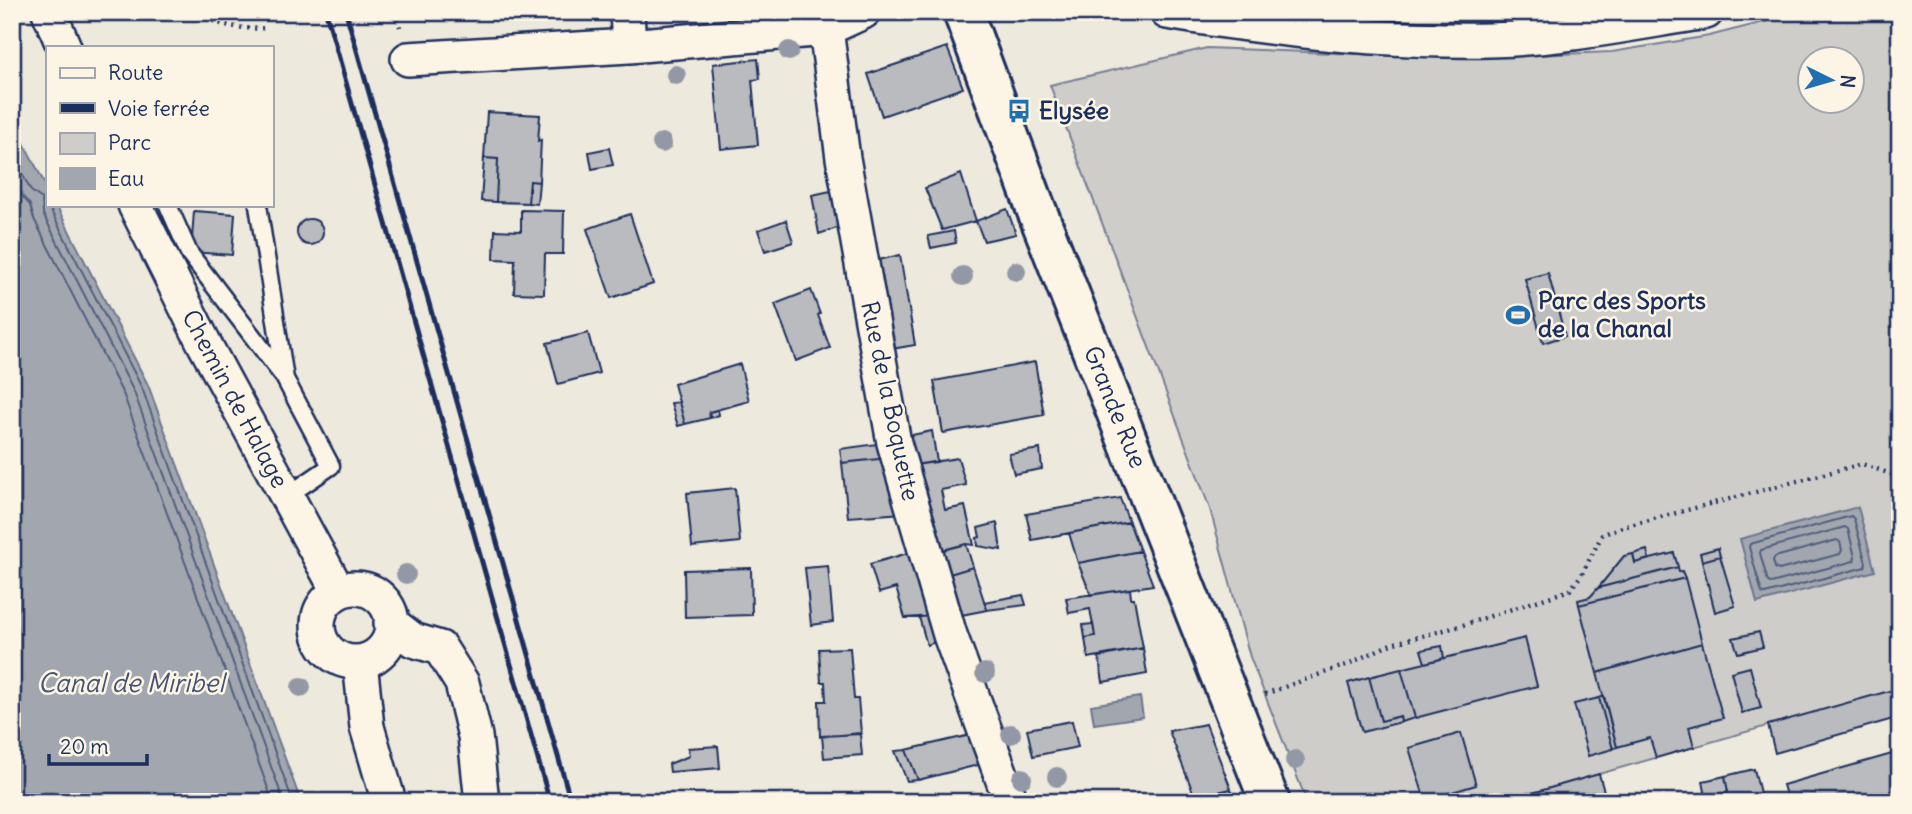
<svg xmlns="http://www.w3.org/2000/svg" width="1912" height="814" font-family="Delius,sans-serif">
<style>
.green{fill:#cfcdca;stroke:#757e94;stroke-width:2;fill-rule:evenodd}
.water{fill:#a2a7af;stroke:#6c778f;stroke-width:2}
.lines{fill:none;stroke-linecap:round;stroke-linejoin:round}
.shore{stroke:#515f7e;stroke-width:2}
.building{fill:#babbbe;stroke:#1b2f5e;stroke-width:2}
.service-casing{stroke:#1b2f5e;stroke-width:21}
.minor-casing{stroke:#1b2f5e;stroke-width:38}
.primary-casing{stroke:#1b2f5e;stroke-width:44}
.path{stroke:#1b2f5e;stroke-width:4.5;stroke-dasharray:2 5;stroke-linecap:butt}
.service{stroke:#fcf5e5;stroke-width:16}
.minor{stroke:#fcf5e5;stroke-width:33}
.primary{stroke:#fcf5e5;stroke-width:38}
.rail{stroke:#1b2f5e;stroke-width:5}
.tree{fill:#9398a6}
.labels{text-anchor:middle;stroke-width:5;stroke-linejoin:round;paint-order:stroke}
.poi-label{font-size:24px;font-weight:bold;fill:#1b2f5e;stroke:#fcf5e5;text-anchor:start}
.street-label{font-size:24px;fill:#1b2f5e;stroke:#fcf5e5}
.water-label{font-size:26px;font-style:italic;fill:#445376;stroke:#fcf5e5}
</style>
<rect width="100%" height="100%" fill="#eee9dd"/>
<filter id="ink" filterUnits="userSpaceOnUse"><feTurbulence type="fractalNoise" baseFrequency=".0143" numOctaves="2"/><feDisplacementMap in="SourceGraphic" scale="14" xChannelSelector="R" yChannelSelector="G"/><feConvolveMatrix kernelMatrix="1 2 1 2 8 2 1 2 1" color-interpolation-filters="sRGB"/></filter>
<g filter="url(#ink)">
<!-- green -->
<path class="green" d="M1804,12H1900V688L1501,802H1307L1250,657L1210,509L1050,85L1207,48L1462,58L1612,52L1709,36ZM1811,60H1853V102H1811Z"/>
<!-- water -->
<path class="water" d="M12,120L47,188V205H56L148,385L301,802H12Z
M1858,507L1875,571L1757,603L1740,539Z
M1140,697L1143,717L1094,724L1091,705Z"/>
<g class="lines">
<!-- shore -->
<path class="shore" d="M12,154L31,191L42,199L43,214L134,392L284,802
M12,177L23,197L30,205L34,219L124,396L273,802
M50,205L51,211L142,388L293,802
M1851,516L1854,519L1866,563L1865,567L1765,594L1762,593L1749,547L1750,544Z
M1845,527L1848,529L1855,557L1854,561L1771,583L1768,582L1760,553L1761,550Z
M1837,540L1840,542L1842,550L1840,554L1779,570L1775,568L1773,560L1775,557Z"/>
</g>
<!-- building -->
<path class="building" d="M947,47L963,88L882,116L868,74Z
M758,59L760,79L752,80L758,145L721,149L713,64Z
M487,112L540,115L538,141L541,140L539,182L530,181L528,203L496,202L498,159L484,158Z
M609,148L613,165L592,169L589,152Z
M484,158L498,159L496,202L481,201Z
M961,174L976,221L942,230L925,188Z
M530,181L539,182L537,204L528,203Z
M840,189L846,225L819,234L812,195Z
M1007,209L1016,234L984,241L976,221Z
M521,210L564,211L563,254H545L544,294L514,293L515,260L494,259L495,230L521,231Z
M194,211L235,214L232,255L191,252Z
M630,214L653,284L611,298L587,229Z
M297 232a13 13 0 1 1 26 0a13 13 0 1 1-26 0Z
M786,220L793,242L765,251L758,230Z
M954,231L956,243L931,248L928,236Z
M900,255L915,345L886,350L870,262Z
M1548,273L1565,336L1543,343L1525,279Z
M811,290L820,314L818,315L830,348L796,361L775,304Z
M588,333L599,373L558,384L547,343Z
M1035,362L1044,415L943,433L934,381Z
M740,364L749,401L709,412L710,418L685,424L674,384Z
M679,402L685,424L678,426L671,403Z
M718,410L719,415L710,418L709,412Z
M932,431L937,462L908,466L902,437Z
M884,443L888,458L842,463L840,449Z
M1040,449L1042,469L1014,474L1009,454Z
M888,458L904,513L848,517L842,463Z
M958,458L966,485L941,490L945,510L965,506L974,545L966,544L935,552L908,466Z
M735,488L740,542L692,547L687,493Z
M1120,498L1129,522L1032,540L1026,514Z
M1129,522L1140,551L1078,563L1069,533Z
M997,523L1001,550L978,546L977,538L980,537L978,528Z
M966,544L973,567L943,576L935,552Z
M1718,548L1720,556L1702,561L1700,553Z
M1647,550L1649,559L1635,563L1633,554Z
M915,551L934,616L905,618L896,588L879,593L870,564Z
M1140,551L1153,585L1091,595L1078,563Z
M1674,553L1678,567L1598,588L1624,556L1633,554L1635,563Z
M1720,556L1735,606L1715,612L1702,561Z
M828,566L833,622L811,625L805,568Z
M973,567L987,610L956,616L943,576Z
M1678,567L1679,572L1682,571L1685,578L1579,605L1578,600L1590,597L1598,588Z
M751,568L752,615L685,617L684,570Z
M1685,578L1702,643L1597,673L1579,605Z
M1130,589L1131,598H1134L1143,648L1088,658L1085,638L1095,636L1090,609L1069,613L1066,598Z
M1023,595L1026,605L987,610L984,602Z
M934,616L941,640L927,645L919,617Z
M1093,624L1095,636L1085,638L1083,625Z
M1759,632L1763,647L1738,653L1733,638Z
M1525,638L1537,686L1415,718L1401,669Z
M1702,643L1723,718L1689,727L1694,747L1656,758L1650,738L1617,747L1597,673Z
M1442,646L1444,658L1425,663L1421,650Z
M850,648L854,699H858L861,733L820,737L819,701H826L825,682H821L819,649Z
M1143,648L1147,674L1103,682L1099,657Z
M1750,667L1761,708L1742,713L1731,672Z
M1401,669L1415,718L1401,722L1400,716L1381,721L1369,677Z
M1369,677L1381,721L1400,716L1401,722L1362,732L1348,683Z
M1900,688V717L1775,753L1768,725Z
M1604,696L1617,747L1613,749L1599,698Z
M1599,698L1613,749L1588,756L1574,704Z
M1072,721L1078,747L1033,756L1027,729Z
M1206,724L1231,789L1195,797L1169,731Z
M1461,733L1476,785L1425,800L1409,748Z
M860,734L862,755L824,758L822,736Z
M975,734L986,763L918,780L906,750Z
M718,746L720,768L670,772L669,764L689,756L688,748Z
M906,750L918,780L907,781L895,751Z
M1892,754L1900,781V802H1788L1783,785Z
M1754,769L1762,801L1688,802L1728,792L1725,776Z
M1599,774L1605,795L1583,802H1524L1522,796Z
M1725,776L1728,792L1706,797L1703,781Z
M1231,789L1236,802H1173L1195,797Z"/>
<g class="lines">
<!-- service casing -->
<g class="service-casing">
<path id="service" d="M168,205L189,253L283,376
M258,205L285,379L331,466L287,496"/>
</g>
<!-- minor casing -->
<g class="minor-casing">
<path id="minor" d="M49,12L64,47
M627,12L629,46
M1167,12C1274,30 1381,42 1490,40C1563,38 1635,23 1706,12
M826,29L843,158L894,443L950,635L1011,802
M408,59L629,46L826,29L863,12
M135,205L205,345L338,591
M318 625a37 37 0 1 1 74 0a37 37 0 1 1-74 0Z
M391,623L413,640L440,648L462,683L475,736L482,802
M360,662L367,727L389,802"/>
</g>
<!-- primary casing -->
<g class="primary-casing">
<path id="primary" d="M963,12L1035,206L1270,802"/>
</g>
<!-- path -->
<path class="path" d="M194,12C216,25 241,30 266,28
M396,12L400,27
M1265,694L1346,665L1391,644L1460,626L1570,590L1582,574L1602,535L1619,528L1862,464L1900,477"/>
<!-- service -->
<use href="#service" class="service"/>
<!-- minor -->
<use href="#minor" class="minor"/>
<!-- primary -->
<use href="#primary" class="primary"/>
<!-- rail -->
<path class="rail" d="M326,12L550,802
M346,12L571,802"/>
</g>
<!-- trees -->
<g class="tree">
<circle cx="789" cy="51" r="10"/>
<circle cx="676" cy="75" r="10"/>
<circle cx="662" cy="143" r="10"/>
<circle cx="1016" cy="271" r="10"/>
<circle cx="963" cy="276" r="10"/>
<circle cx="406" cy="574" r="10"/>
<circle cx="985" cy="673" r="10"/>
<circle cx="301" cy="687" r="10"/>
<circle cx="1011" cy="734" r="10"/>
<circle cx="1295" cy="760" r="10"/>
<circle cx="1057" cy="777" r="10"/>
<circle cx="1022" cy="778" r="10"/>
</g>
</g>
<!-- icons -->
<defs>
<g id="bus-bare" transform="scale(1.89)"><path d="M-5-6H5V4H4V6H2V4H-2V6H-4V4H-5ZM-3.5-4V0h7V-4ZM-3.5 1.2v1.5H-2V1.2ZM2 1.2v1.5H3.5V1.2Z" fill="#1f6fb2" stroke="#fcf5e5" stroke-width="2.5" paint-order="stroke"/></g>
<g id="stadium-bare" transform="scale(1.89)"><path d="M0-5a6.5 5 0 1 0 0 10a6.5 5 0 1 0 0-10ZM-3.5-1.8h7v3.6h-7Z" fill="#1f6fb2" stroke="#fcf5e5" stroke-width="2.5" paint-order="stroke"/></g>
</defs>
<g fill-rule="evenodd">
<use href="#bus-bare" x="1019" y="111"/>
<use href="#stadium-bare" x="1518" y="315"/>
</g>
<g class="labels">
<!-- poi labels -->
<g class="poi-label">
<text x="1039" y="119">Elysée</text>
<text x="1538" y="309">Parc des Sports<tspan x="1538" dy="28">de la Chanal</tspan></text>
</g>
<!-- street labels -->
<g class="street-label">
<text transform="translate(235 399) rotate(62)" y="8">Chemin de Halage</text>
<text transform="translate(890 401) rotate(78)" y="8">Rue de la Boquette</text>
<text transform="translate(1115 407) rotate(68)" y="8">Grande Rue</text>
</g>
<!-- water labels -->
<g class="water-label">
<text x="131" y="692">Canal de Miribel</text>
</g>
</g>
<!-- margin -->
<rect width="1912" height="814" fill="none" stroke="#fcf5e5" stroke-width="42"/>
<rect x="21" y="21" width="1870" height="772" fill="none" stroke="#1b2f5e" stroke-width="2.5" filter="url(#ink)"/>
<!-- legend -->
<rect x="46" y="46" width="228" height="161" fill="#fcf5e5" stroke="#a2a6af" stroke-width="2"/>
<rect x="60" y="68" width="35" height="10" fill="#fcf5e5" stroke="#a2a6af" stroke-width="2"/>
<text x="108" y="80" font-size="21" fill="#1b2f5e">Route</text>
<rect x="60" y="103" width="35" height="10" fill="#1b2f5e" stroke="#a2a6af" stroke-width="2"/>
<text x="108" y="116" font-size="21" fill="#1b2f5e">Voie ferrée</text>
<rect x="60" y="133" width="35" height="21" fill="#cfcdca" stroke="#a2a6af" stroke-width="2"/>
<text x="108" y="150" font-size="21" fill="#1b2f5e">Parc</text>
<rect x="60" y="168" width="35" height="21" fill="#a2a7af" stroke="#a2a6af" stroke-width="2"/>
<text x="108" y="186" font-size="21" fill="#1b2f5e">Eau</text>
<!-- north arrow -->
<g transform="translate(1831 80) rotate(95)"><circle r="33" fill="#fcf5e5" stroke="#a2a6af" stroke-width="2"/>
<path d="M0-5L12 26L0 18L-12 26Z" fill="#1f6fb2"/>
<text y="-10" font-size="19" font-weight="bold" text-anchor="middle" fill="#1b2f5e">N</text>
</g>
<!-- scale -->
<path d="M49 754v10h98v-10" fill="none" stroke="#1b2f5e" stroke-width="3.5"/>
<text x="60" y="754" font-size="21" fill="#1b2f5e" stroke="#fcf5e5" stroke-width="5" paint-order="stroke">20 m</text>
</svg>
